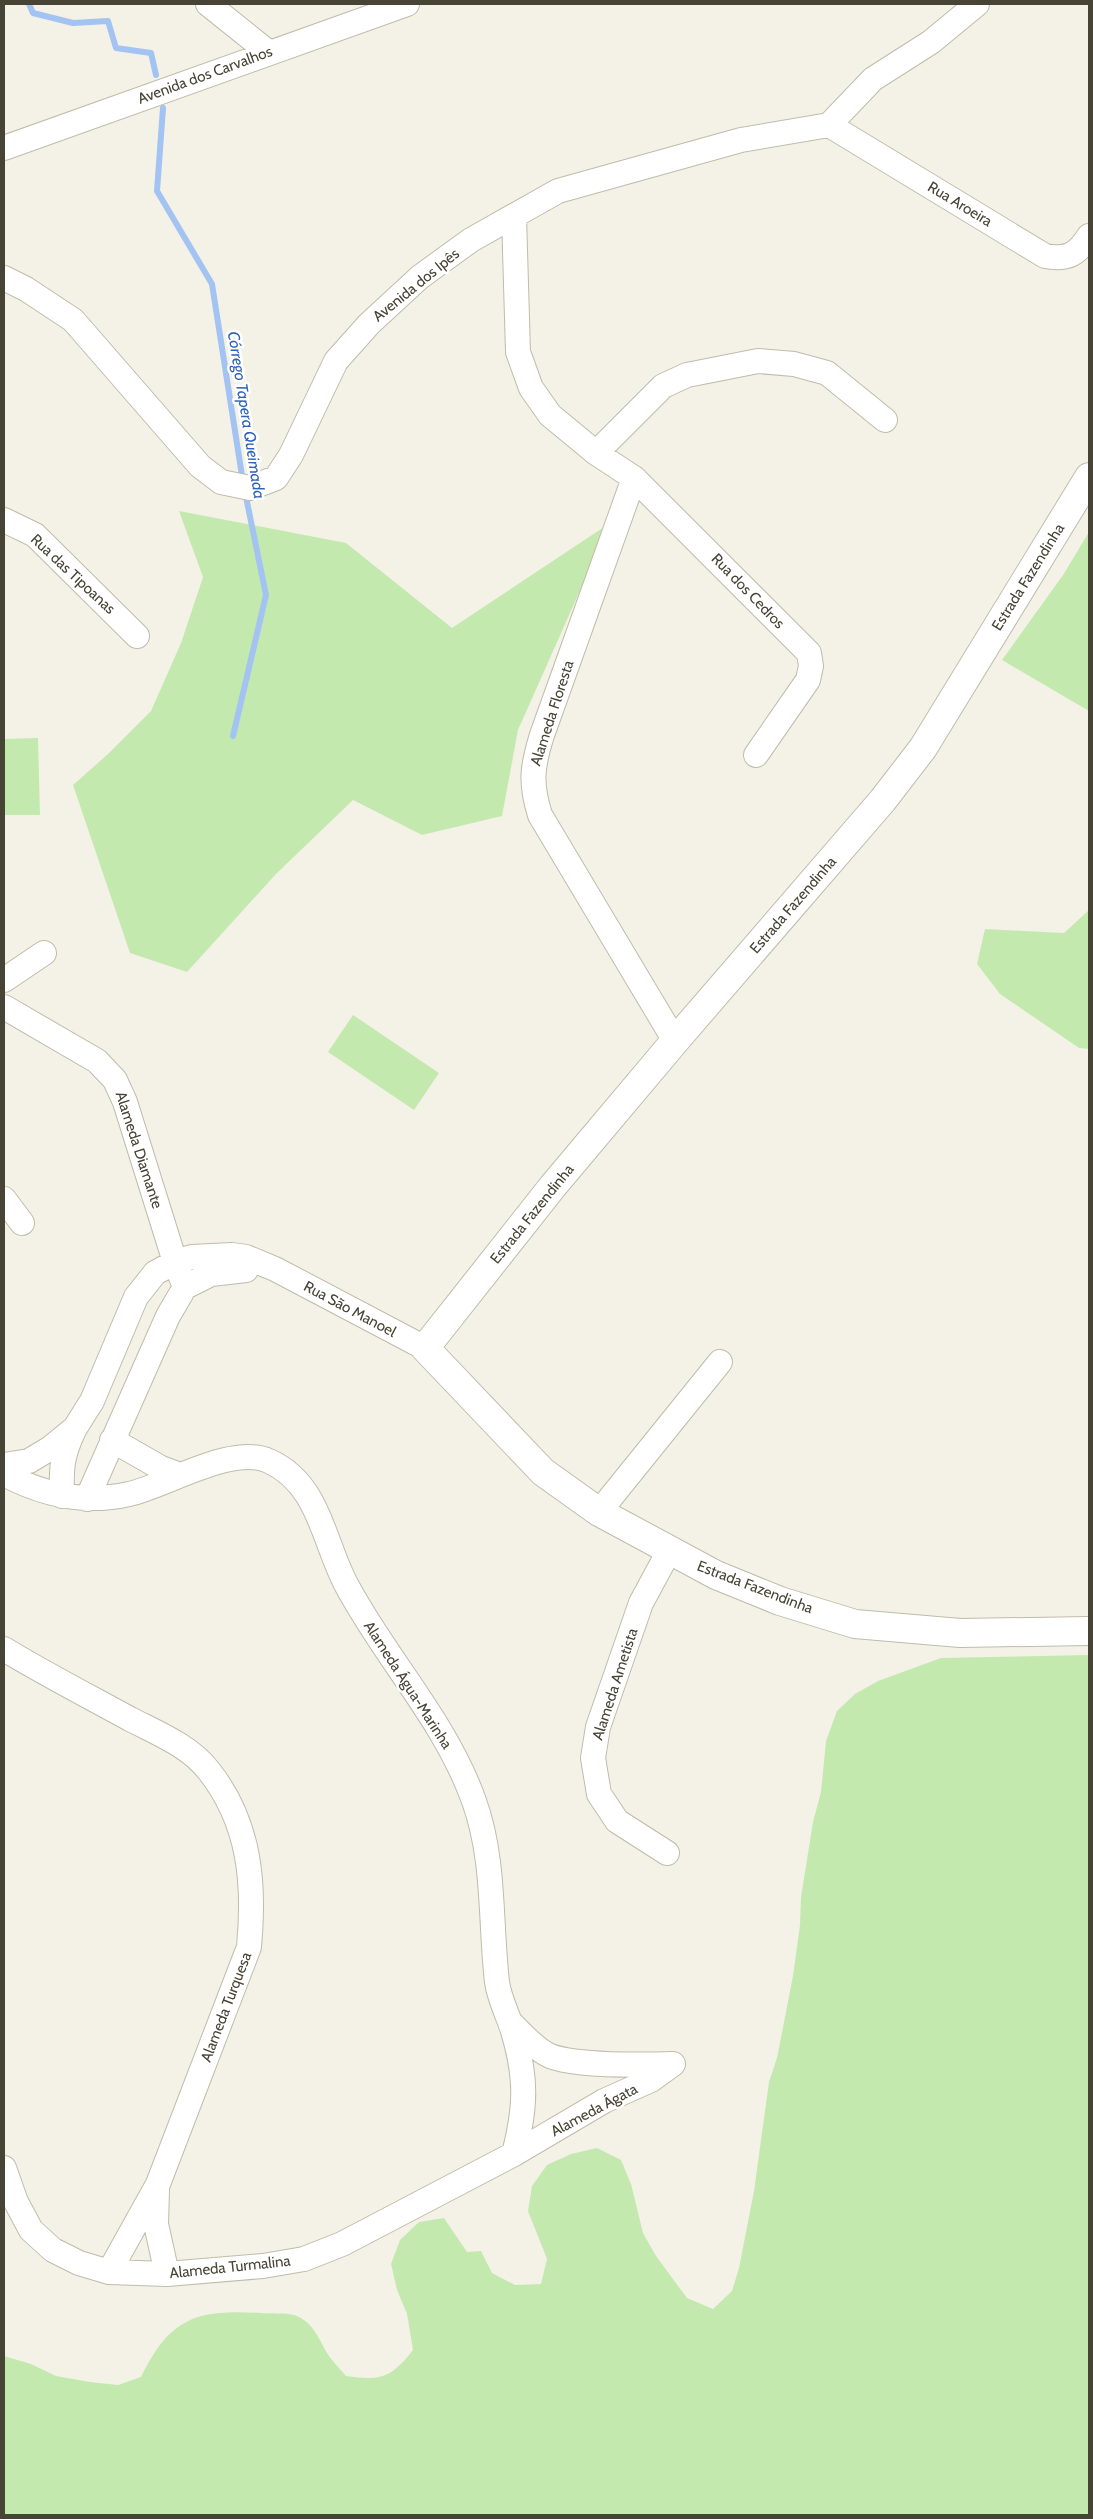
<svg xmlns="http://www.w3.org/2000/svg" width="1093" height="2519" font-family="Cabin,sans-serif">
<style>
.green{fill:#c4e9af}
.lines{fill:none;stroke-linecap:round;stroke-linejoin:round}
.stream{stroke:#a3c3f2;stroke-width:6}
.minor-casing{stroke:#c0bcaa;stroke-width:26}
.tertiary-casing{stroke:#c0bcaa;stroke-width:30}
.minor{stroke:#fff;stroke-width:24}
.tertiary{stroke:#fff;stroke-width:28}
.labels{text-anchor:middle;stroke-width:5;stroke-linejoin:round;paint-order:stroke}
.street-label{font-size:15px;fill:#474436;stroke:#fff}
.water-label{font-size:16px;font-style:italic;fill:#2d62b5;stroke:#fff}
</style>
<rect width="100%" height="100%" fill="#f4f2e7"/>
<!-- green -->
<path class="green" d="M179,511L346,543L452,628L610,523L518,730L502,816L422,835L353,800L276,874L187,972L130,953L73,785L108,754L151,711L181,643L203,577Z
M1089,532V711L1002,660L1063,575Z
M38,738L40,815H4V739Z
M1089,910V1049L1079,1048L1000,994L977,964L985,929L1064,933Z
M353,1015L439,1073L414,1110L328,1052Z
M1089,1655V2515H4V2356L31,2364L56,2376L90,2382L118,2385L141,2377C170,2317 197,2309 261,2313C272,2314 291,2312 299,2317C315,2325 320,2342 329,2356C334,2363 341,2370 346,2376C381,2381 391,2378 413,2350L407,2314L397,2290L391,2264L400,2240L419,2222L444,2218L467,2252L481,2251L492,2273L515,2285L541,2284L547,2259L528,2211L532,2186L547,2165L571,2154L597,2148L621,2160L631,2184L643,2233L656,2256L687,2298L713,2309L732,2291L739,2268L754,2191L769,2082L777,2058L793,1976L800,1925L801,1897L813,1822L821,1792L826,1741L837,1711L855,1694L878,1681L941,1658Z"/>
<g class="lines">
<!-- stream -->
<path class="stream" d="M29,4L33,13L73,23L108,21L116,48L151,53L156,75
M163,108L157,191L212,284L243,482
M233,736L266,595L245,492"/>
<!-- minor casing -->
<g class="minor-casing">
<path id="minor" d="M208,4L268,52
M829,125L1045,256C1067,260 1077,255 1089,236
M829,125L873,79L931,42L977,4
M4,148L407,4
M514,216L518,352L531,388L550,415L596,453L634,478L809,653L811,666L808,680L756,755
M4,278L26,289L73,320L200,466L221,482L250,488L276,478L291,455L336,361L369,324L420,277L471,240L558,191L741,140L829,125
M596,453L663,386L687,375L758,361L794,364L827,373L885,420
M634,478L542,735C532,767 530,783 540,815L675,1041
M4,520L35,535L137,636
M4,980L44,953
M4,1007L97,1061L115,1080L125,1102L175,1262L185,1287
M4,1199L22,1223
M112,1440L161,1468L180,1475
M4,1465L29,1461L49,1449L75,1428L92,1401L136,1297L155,1273L175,1262L192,1257L232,1255L246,1257L275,1269L425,1348
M4,1474C43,1495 85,1504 129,1494C166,1486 232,1444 269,1461C320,1484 323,1542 347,1586C386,1659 446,1722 474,1801C495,1859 490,1921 497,1982C499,1998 508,2015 513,2031C527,2078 526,2107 514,2154
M62,1496C61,1468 62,1455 74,1430
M87,1499L168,1316L185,1287L211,1274L246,1270
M599,1512L720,1362
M4,1649C45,1674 88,1696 130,1719C157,1733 190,1746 209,1771C250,1823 255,1883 249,1947L158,2184L109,2272
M667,1853L617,1821L599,1794L593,1758L598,1727L641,1603L669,1551
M512,2024C523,2035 535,2049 550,2056C576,2066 644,2065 673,2064
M4,2168L16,2202L31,2230L53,2250L79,2263L109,2272L167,2274L263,2266L304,2259L342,2244L514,2154L604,2101L651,2080L673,2064
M157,2190L156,2224L167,2274"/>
</g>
<!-- tertiary casing -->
<g class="tertiary-casing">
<path id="tertiary" d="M1089,477L923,748L883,800L675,1041L553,1186L425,1348L543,1472L599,1512L716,1575L780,1601L855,1624L960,1633L1089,1631"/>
</g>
<!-- minor -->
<use href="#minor" class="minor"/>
<!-- tertiary -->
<use href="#tertiary" class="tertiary"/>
</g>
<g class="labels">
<!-- street labels -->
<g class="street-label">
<text transform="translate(205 75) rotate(-20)" y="5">Avenida dos Carvalhos</text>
<text transform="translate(960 204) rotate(31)" y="5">Rua Aroeira</text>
<text transform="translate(416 285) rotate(-39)" y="5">Avenida dos Ipês</text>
<text transform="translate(73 574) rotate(43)" y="5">Rua das Tipoanas</text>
<text transform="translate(1028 577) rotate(-58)" y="5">Estrada Fazendinha</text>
<text transform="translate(748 591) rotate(46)" y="5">Rua dos Cedros</text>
<text transform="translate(552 713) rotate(-72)" y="5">Alameda Floresta</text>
<text transform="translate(793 905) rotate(-49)" y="5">Estrada Fazendinha</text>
<text transform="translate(139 1150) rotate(72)" y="5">Alameda Diamante</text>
<text transform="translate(532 1214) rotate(-51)" y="5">Estrada Fazendinha</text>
<text transform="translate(350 1309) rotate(28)" y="5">Rua São Manoel</text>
<text transform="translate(755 1587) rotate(21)" y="5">Estrada Fazendinha</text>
<text transform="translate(615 1684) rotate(-72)" y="5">Alameda Ametista</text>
<text transform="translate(408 1685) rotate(57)" y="5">Alameda Água-Marinha</text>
<text transform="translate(226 2007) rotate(-69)" y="5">Alameda Turquesa</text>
<text transform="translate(594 2110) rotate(-28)" y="5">Alameda Ágata</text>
<text transform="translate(230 2267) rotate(-6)" y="5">Alameda Turmalina</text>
</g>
<!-- water labels -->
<g class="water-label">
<text transform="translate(247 415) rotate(81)" y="6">Córrego Tapera Queimada</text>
</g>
</g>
<!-- border -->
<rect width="1093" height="2519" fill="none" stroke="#474436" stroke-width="10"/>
</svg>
